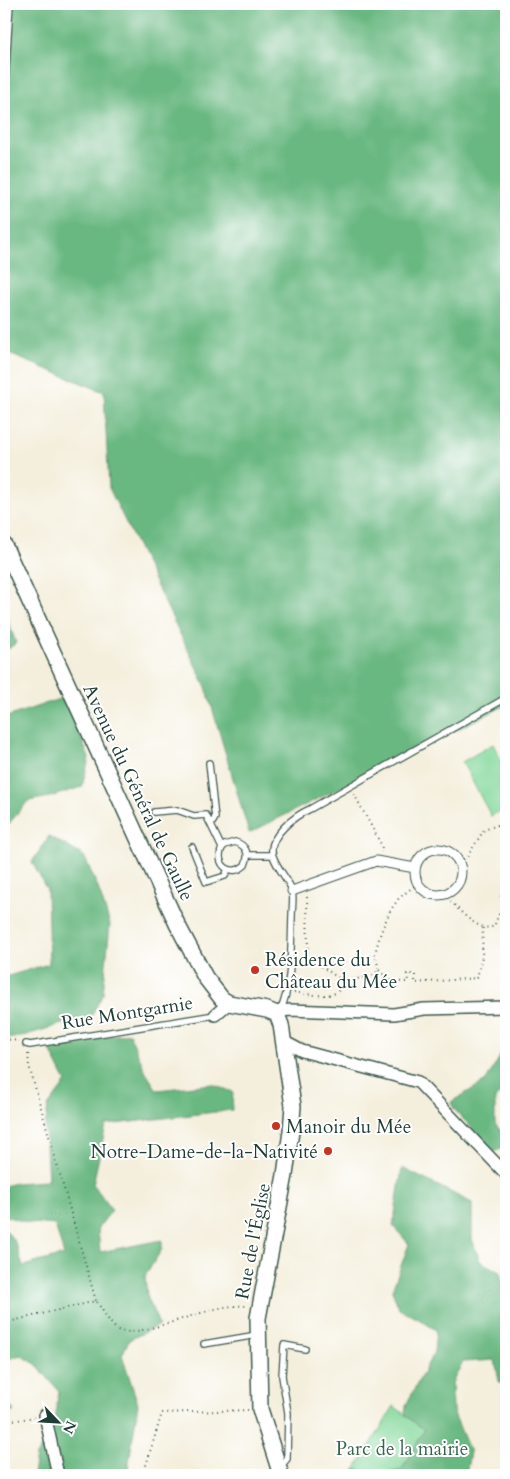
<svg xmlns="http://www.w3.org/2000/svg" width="510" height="1479" font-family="Cardo,serif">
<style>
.green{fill:#82d799;stroke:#508a66}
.forest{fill:#69b881;stroke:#447a5a}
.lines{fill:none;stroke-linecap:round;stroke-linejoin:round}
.service-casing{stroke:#3f584d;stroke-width:8}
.pedestrian-casing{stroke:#3f584d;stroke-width:11}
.minor-casing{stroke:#3f584d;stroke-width:14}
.tertiary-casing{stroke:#3f584d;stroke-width:18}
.path{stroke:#3f584d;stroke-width:2;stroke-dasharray:1 4;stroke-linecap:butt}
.service{stroke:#fff;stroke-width:5.5}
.pedestrian{stroke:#fff;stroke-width:9}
.minor{stroke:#fff;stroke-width:11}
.tertiary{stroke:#fff;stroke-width:15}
.poi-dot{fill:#c8321e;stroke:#fff;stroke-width:2}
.labels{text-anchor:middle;stroke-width:4;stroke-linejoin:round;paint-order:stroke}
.street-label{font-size:19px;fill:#1f3d34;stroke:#fff}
.poi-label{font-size:19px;fill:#1f3d34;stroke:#fff;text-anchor:start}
.park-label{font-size:19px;fill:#38644d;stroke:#fff}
</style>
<rect width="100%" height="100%" fill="#fff"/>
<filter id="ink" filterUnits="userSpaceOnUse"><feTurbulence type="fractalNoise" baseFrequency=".02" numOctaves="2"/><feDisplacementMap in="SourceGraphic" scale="10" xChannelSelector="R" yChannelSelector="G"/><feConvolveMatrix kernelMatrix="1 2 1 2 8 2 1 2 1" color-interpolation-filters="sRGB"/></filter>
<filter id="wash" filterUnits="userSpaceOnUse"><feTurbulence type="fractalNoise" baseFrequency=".0096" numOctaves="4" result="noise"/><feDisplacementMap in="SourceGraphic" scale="20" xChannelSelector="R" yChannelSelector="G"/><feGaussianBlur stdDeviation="1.12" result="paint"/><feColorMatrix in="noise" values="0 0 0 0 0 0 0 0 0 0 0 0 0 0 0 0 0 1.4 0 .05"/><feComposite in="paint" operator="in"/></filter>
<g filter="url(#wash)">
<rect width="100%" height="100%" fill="#f4efdd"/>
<!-- green -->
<path class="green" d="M493,744L506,769V808L491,816L462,762Z
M394,1406L450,1450L444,1475H352Z"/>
<!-- forest -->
<path class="forest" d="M4,4H506V705L249,833L206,687L109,488L104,392L4,352Z
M4,610L16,643L4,652Z
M65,697L89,758L82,787L50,797L28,801L6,827L4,833V718Z
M49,836L84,856L97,885L110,924L103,994L92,1015L26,1035L4,1040V975L8,976L49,964L47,890L32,862Z
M129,1033L146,1073L157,1090L212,1084L233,1092L232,1110L106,1125L93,1184L112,1210L98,1228L100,1252L162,1240V1249L145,1276L147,1296L159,1325L129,1340L122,1355L138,1404L127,1475H33L36,1456L52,1431L59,1391L36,1364L20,1355L4,1361V1228L15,1242L23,1266L64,1255L55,1225L30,1223L4,1216V1186L15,1183L48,1181L45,1129L48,1106L66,1082L48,1046Z
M506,1046V1088L495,1099V1124L506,1137V1147L494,1152L454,1109L451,1102L486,1081Z
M402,1168L472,1203V1239L480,1261L500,1272L505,1298L500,1328L506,1334V1390L499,1381L495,1360L463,1362L452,1383L453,1411L470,1452L466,1475H352L355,1469L374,1474L401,1470L409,1458L424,1430L405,1415L406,1405L434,1352L436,1330L417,1318L399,1309L392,1290L409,1244L393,1226Z
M4,1398L14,1411L4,1421Z"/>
</g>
<g filter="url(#ink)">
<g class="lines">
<!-- service casing -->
<g class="service-casing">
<path id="service" d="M4,99L10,4
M209,763L215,818L211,825
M154,812L177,810L194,816L206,815L222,848C214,865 232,878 245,865C250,854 246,845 235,842L225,845L222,848
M192,847L206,882L225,876L228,869
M248,855H272
M280,1011C292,988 291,943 292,916C292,908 294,897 292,890C287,878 277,868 273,856C266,837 296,815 310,809L506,698
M26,1044L30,1045L215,1015
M204,1344L257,1335
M281,1466L287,1459L288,1413L282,1376L284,1345L305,1349"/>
</g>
<!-- pedestrian casing -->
<g class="pedestrian-casing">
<path id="pedestrian" d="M415 872a23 23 0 1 1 46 0a23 23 0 1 1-46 0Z
M292,891L376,861L415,868"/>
</g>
<!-- minor casing -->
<g class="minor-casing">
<path id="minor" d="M277,1014L280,1011L291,1010L394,1014L424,1009L506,1007
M215,1015L229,1003
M283,1041L302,1051L418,1082L506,1174
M45,1415L58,1475"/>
</g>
<!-- tertiary casing -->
<g class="tertiary-casing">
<path id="tertiary" d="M4,545L177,924L205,977L222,999L229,1003L267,1010L277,1014L281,1025L293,1106L291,1131L285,1175L258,1318L260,1409L281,1475"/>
</g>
<!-- path -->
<path class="path" d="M354,794L382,846L381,852
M459,862L467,857L484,830L506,822
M444,894C454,904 478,935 494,926L504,903L499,892
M307,897L308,955L321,966L344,982
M379,970C389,981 392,982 408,982L407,974H415V983L477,978L482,957L483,928
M294,992C304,994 328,998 337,992C339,990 342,985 344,982L374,975L379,970L375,953L381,932L390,911L399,898L418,883
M4,1039L19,1041
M97,1302C102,1309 111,1326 118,1330C135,1338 189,1315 209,1311C221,1307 234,1305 247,1306
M4,1323L96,1301L29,1066L28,1053
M4,1419L18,1420L34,1417
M143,1475L162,1413L248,1410"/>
<!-- service -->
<use href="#service" class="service"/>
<!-- pedestrian -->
<use href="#pedestrian" class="pedestrian"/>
<!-- minor -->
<use href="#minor" class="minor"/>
<!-- tertiary -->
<use href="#tertiary" class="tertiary"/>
</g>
</g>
<!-- markers -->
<g class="poi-dot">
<circle cx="255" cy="970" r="5"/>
<circle cx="276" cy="1126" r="5"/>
<circle cx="328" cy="1151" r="5"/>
</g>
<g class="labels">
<!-- street labels -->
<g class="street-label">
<text transform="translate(139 792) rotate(65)" y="7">Avenue du Général de Gaulle</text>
<text transform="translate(127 1012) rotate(-9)" y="7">Rue Montgarnie</text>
<text transform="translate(252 1241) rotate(-79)" y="7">Rue de l'Église</text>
</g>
<!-- poi labels -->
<g class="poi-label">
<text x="265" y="966">Résidence du<tspan x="265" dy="22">Château du Mée</tspan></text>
<text x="286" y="1133">Manoir du Mée</text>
<text x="318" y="1158" text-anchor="end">Notre-Dame-de-la-Nativité</text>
</g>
<!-- park labels -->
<g class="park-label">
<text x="402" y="1455">Parc de la mairie</text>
</g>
</g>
<!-- margin -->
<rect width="510" height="1479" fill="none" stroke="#fff" stroke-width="20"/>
<!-- north arrow -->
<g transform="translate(58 1422) rotate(115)" stroke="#ffffff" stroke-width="4" paint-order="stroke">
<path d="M0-4L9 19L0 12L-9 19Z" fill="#1f3d34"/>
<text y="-8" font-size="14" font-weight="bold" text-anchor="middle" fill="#1f3d34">N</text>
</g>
</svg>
